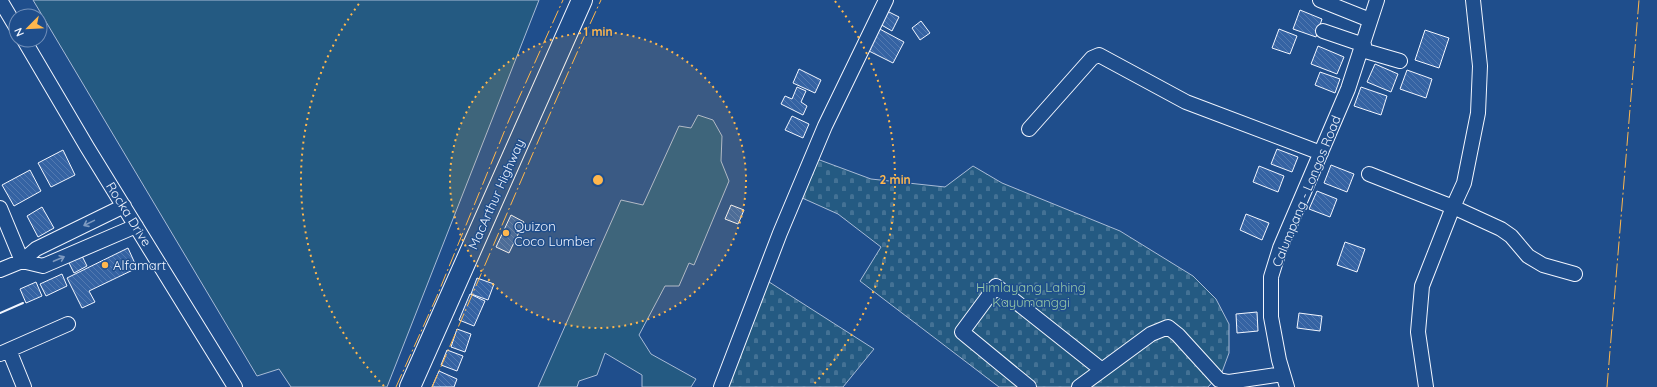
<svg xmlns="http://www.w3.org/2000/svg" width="1657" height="387" font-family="Quicksand,sans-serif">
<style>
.green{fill:#245a82;stroke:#a8bbd7}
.cemetery{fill:url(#cemetery-stones);stroke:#a8bbd7}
.building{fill:url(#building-back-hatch);stroke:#f2f6ff}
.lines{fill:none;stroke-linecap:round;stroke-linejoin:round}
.minor-casing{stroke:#f2f6ff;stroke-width:16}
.highway-casing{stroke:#f2f6ff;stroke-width:22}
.minor{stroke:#1f4e8c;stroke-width:14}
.highway{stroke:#1f4e8c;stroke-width:20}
.wall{stroke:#f2f6ff;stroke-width:2}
.power{stroke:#ffb74d;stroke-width:1;stroke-dasharray:14 3 2 3;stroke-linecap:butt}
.oneway{stroke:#7e9ac0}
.ring{fill:none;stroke:#ffb74d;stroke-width:2;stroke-dasharray:2 4}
.poi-dot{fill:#ffb74d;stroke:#1f4e8c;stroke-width:1.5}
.labels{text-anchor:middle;stroke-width:3;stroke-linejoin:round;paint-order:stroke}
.street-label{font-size:13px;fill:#f2f6ff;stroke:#1f4e8c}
.poi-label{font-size:13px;fill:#f2f6ff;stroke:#1f4e8c;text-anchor:start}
.park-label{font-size:13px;fill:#97c8a6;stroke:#1f4e8c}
.centre{fill:#ffb74d;stroke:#1f4e8c;stroke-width:2}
.ring-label{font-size:12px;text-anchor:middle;font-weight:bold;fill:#ffb74d;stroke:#1f4e8c;stroke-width:3;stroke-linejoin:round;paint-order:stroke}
</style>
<defs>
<pattern id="cemetery-stones" width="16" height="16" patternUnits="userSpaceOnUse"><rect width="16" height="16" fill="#245a82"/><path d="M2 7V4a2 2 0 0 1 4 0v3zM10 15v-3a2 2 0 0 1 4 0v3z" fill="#447295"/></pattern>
<pattern id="building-back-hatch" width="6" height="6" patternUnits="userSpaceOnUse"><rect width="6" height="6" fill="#3563a3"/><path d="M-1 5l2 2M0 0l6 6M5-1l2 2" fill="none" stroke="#537ab1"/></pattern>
</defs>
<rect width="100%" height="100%" fill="#1f4e8c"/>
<!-- green -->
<path class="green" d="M33,0H539L387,387H291L279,369L257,376Z
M698,115L713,120L722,136L721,161L729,181L694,265L689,263L679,286H665L639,335L651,354L696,379L691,387H642V375L605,353L597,375L579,381L577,387H538L621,200L643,205L679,126L691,128Z"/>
<!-- cemetery -->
<path class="cemetery" d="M817,159L871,179L945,187L973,166L1002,183L1120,231L1193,276L1216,299L1229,324V353L1222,372L1208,387H999L860,281L881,247L838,214L800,197Z
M766,280L874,349L843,387H722Z"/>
<!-- building -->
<path class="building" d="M885,10L899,17L892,31L878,23Z
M1300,10L1322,19L1316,37L1293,29Z
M921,21L930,33L920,40L912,28Z
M876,27L904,42L893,63L865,49Z
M1279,29L1297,36L1290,54L1272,48Z
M1425,30L1449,38L1439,68L1415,60Z
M1318,46L1344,57L1337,74L1311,64Z
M1375,64L1398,74L1391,92L1367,82Z
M799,69L821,80L815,93L793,83Z
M1407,70L1432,79L1426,98L1400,89Z
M1320,72L1340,79L1335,93L1315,85Z
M797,87L806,91L801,102L807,106L803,115L781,104L785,96L792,99Z
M1361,87L1387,96L1381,115L1354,106Z
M792,116L809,124L803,138L785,130Z
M1277,149L1298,157L1292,172L1271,164Z
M63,150L75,175L51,187L38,163Z
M1331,165L1354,174L1347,192L1324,183Z
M1259,166L1284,176L1278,192L1253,182Z
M30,170L41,191L14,206L2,185Z
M1317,191L1337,199L1330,217L1309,209Z
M731,205L744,210L738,224L725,219Z
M42,207L54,228L38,237L27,216Z
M1246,214L1269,223L1262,240L1240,230Z
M511,215L524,222L509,253L496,247Z
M1345,242L1365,249L1357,272L1337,265Z
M128,248L137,268L89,291L95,302L82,308L67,278Z
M81,254L87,266L74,273L68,261Z
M62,274L67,286L46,296L40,284Z
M477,278L494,284L488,300L471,294Z
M36,282L42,296L26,303L20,289Z
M470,294L485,301L474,326L459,320Z
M1257,312L1258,331L1237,333L1236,314Z
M1299,313L1322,316L1320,331L1297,328Z
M457,329L471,334L465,352L451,347Z
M447,350L463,356L457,371L441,365Z
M439,371L457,379L454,387H432Z"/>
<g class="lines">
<!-- minor casing -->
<g class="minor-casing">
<path id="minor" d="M0,0L16,27
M1320,0L1370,20
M1323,31L1364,45
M24,40L87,147L235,387
M1362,50L1400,61
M1029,129L1092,58L1099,55L1186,102L1321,153
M1369,174L1453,207L1501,229L1511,236L1528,256L1543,265L1575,274
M0,208L22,261
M22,261L43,266L136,226
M0,270L22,261L36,249L124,206
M9,350L24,387
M0,354L68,324
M721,387L780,233L825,126L886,0
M1029,387L962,332L996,286L1102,370
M1079,387L1151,334L1168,327L1178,335L1219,380L1229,382L1283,374
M1287,387L1279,360L1271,317V277L1280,248L1348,89L1377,0
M1426,387L1418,332L1422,286L1453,207L1464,183L1478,113L1480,66L1473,0"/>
</g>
<!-- highway casing -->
<g class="highway-casing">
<path id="highway" d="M410,387L582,0"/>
</g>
<!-- minor -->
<use href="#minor" class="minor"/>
<!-- highway -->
<use href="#highway" class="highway"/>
<!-- wall -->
<path class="wall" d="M0,313L23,303"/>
<!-- power -->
<path class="power" d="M396,387L437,296L509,120L563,0
M432,387C489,258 542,128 601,0
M1607,387L1639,0"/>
</g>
<!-- one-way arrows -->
<defs><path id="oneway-shaft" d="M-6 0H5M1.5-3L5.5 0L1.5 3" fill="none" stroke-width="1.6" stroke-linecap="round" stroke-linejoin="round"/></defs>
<g class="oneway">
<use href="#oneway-shaft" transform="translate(89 223) rotate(154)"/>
<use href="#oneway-shaft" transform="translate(59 259) rotate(-23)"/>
</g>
<!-- distance rings -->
<circle cx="598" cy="180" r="148" fill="#ffb74d" fill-opacity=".12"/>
<g class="ring">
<circle cx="598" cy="180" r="148"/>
<path d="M384 386A297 297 0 0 1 361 1M835 1A297 297 0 0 1 812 386"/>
</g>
<!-- markers -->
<g class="poi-dot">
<circle cx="506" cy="233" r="4"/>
<circle cx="105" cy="265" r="4"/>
</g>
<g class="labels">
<!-- street labels -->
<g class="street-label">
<text transform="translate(1306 191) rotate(-68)" y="5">Calumpang - Longos Road</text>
<text transform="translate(496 194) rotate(-66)" y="5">MacArthur Highway</text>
<text transform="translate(129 214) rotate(58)" y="5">Rocka Drive</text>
</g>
<!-- poi labels -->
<g class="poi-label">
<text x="514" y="231">Quizon<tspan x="514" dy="15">Coco Lumber</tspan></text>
<text x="113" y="270">Alfamart</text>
</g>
<!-- park labels -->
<g class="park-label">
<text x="1031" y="292">Himlayang Lahing<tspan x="1031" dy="15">Kayumanggi</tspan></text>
</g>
</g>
<circle cx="598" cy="180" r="6" class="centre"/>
<g class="ring-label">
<text x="598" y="36">1 min</text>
<text x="895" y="184">2 min</text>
</g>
<!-- north arrow -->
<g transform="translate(28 28) rotate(246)"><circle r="19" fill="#1f4e8c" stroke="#7391ba"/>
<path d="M0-3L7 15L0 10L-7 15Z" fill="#ffb74d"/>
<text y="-6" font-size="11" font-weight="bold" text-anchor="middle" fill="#f2f6ff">N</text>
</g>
</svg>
